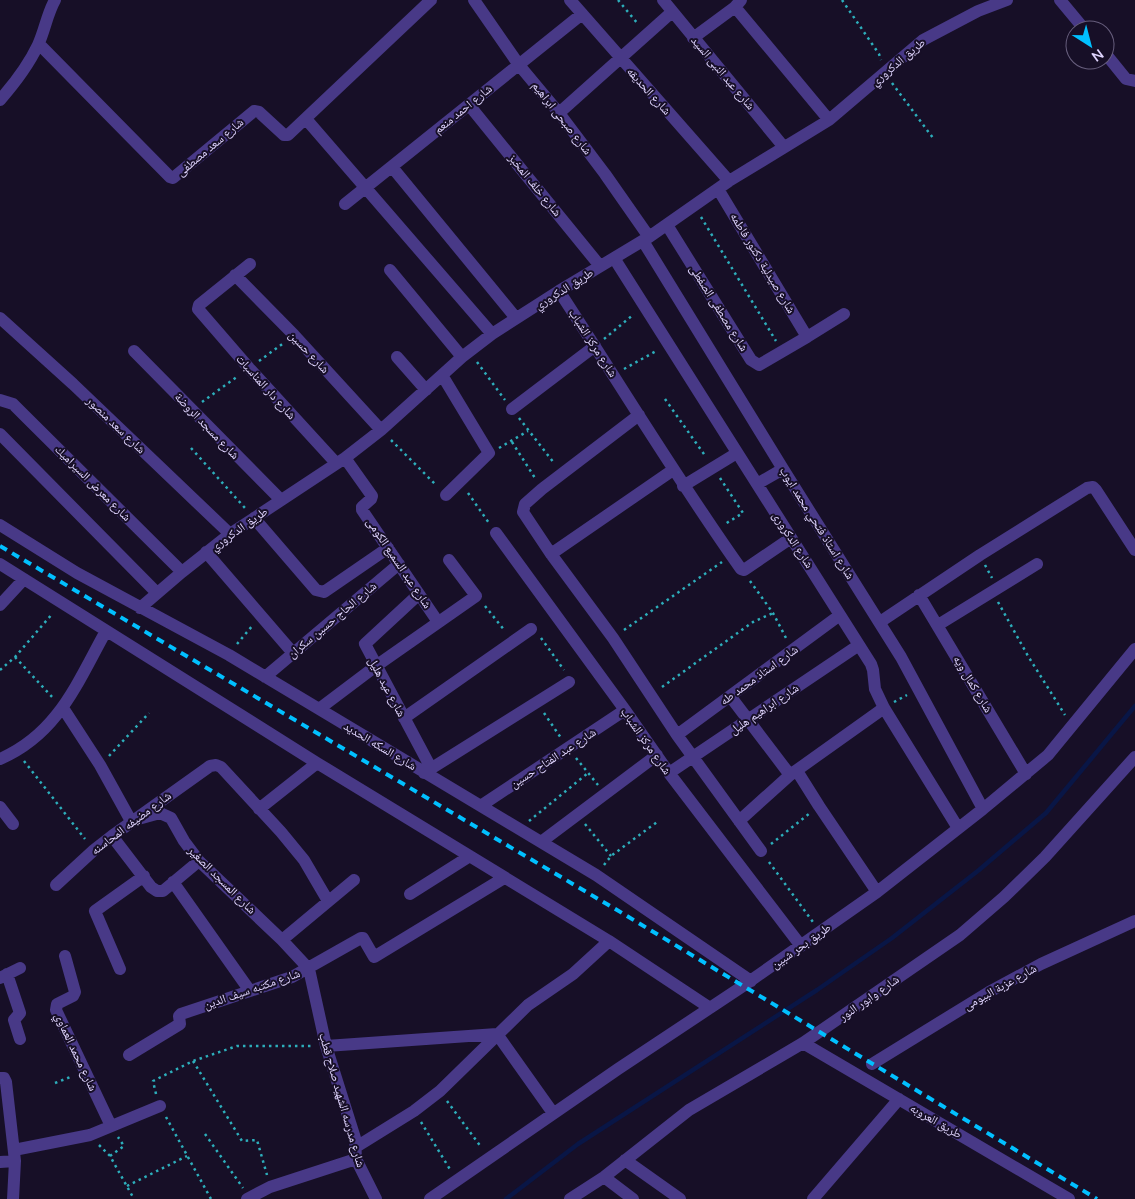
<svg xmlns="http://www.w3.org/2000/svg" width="1135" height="1199" font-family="Mulish,'Noto Naskh Arabic',sans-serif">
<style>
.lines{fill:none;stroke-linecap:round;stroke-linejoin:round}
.stream{stroke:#091646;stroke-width:4.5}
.path{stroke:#2daebb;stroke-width:2.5;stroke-dasharray:2.5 4;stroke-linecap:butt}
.minor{stroke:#483987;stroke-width:12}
.rail{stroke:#01c0ff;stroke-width:4;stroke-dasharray:8 6;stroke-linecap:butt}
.labels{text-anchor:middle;stroke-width:4;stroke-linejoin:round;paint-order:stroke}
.street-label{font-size:12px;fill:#e0d5ff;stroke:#170f27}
</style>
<rect width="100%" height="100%" fill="#170f27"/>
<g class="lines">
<!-- stream -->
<path class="stream" d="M506,1199L578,1144L817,990L892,938L979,870L1046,813L1135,706"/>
<!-- path -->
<path class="path" d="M618,0L638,24
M842,0L879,54L881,60
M892,83L933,138
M701,217L776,341
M604,339L634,314
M259,361L285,342
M477,362L505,400
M624,369L658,350
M665,399L706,457
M202,402L238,376
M519,418L554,463
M391,440L436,485
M512,442L535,478
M191,448L245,508
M499,448L528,431
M720,478L743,513L725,524
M468,493L489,523
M985,565L992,578
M750,581L773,613L786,638
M998,602L1028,656L1065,715
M485,606L505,631
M624,630L722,562
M541,638L564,670
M237,644L253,625
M15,657L53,698
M0,670L15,657L53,613
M662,687L753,622L773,613
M894,702L907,695
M544,713L561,738
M109,756L149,713
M576,758L598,785
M24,761L85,839
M529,821L588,773
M585,824L611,856
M771,844L810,813
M769,862L813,922
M604,865L611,856L657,822
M193,1061L242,1141L257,1140L267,1175
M55,1083L73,1076
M156,1094L153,1081L193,1061L237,1046H312
M447,1101L481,1147
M166,1117L211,1199
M421,1122L451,1171
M205,1134L243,1188
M99,1145L110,1156L134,1199
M110,1156L124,1146L118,1137
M127,1186L187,1156"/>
<!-- minor -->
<path class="minor" d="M474,0L519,65L559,113L605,174L649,237
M570,0L729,181
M663,0L783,146
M1060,0L1085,30
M735,7L829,120
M693,38L735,7L741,0
M39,44L170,177L173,178L254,111L259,112L284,135H288L431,0
M1105,53L1126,79L1135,81
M0,100C14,84 29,64 38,45C45,30 47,14 55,0
M469,105L600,266
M559,113L672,12
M306,119L492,334
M392,167L516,318
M718,189L807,337
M345,204L582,14
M667,225L751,360L759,365L807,337L844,314
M643,241L783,469L901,657L983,809
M614,258L871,664L873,670L875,689L884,708L958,828
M250,264L199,305L198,309L249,368L336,463
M390,270L462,357
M235,275L294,335L381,430
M559,291C620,384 677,479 741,569L744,570L791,538
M0,318L73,384L230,534
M134,351L281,500
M397,357L426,390
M442,375L489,453L446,495
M0,400L13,404L23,414L182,572
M512,409L595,346
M639,415L542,489L525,504L523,512L551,554L613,638L677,735L761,851
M0,434L157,593
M345,458L372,496L371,499L362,507V510L438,622
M757,484L783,469
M683,486L737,453
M254,518L316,590L324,592L388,548
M0,525L77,573L229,655L596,875L751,981
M496,533L625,710L669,773L801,946
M206,552L293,653
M551,554L673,470
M0,564L317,763L609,941L710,1008
M419,594L365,644L431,768
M919,595L1026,774
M0,605L24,579
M140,608L182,572L230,534L345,458L381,430L462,357L492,334L559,291L649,237L729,181L829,120L923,40L978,11L1007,0
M880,622L980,555L1087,488L1093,487L1096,490L1135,550
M938,625L1037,564
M265,677L399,564
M730,696L790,775
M63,708L100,765L131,821L160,813L171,818L184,841L199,861L282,940L309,969L326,1046L355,1138L356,1159L376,1199
M319,709L376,666L476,596L449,560
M404,718L531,629
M677,735L840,615
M0,759C58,734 77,683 106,631
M797,771L819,806L877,892
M424,773L569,682
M669,773L859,645
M482,805L625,710
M0,807L13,824
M259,809L317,763
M739,821L790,775L884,708
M112,836L151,887L157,891H163L199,861
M541,842L657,755
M173,882L250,991
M56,885L94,850L112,836L210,766L216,765L221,767L281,832L304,860L328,901
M410,894L470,856
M282,940L354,880
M65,956L75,992L73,996L57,1004L56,1010L111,1126
M120,969L95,911L144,876
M7,974L20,1013L14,1020L20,1039
M0,978L20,968
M497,1034L553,1113
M803,1043L1069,1199
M326,1046L497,1034
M129,1055L180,1024L179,1016L181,1014L292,977L361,938H363L374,957L504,878
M872,1064L989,992L1041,964L1135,921
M0,1078H4L6,1082L15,1161L13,1199
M356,1147L414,1111L440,1091L528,1005L573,974L609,941
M14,1150L90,1135L160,1106
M625,1160L680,1199
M0,1162L15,1161
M604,1177L633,1199
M247,1199L270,1187L356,1159
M430,1199L618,1069L743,986L877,892L983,809L1048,755L1135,649
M570,1199L604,1177L689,1110L803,1043L960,935L1004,897L1045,857L1135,757
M813,1199L899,1099"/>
<!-- rail -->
<path class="rail" d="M0,546L622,913L1097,1199"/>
</g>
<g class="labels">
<!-- street labels -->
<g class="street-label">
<text transform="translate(898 62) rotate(-40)" y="4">طريق الدكروري</text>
<text transform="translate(723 73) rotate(50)" y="4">شارع عبد النبى السيد</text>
<text transform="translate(649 91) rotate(48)" y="4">شارع الحديقه</text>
<text transform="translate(463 109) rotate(-39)" y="4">شارع احمد منعم</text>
<text transform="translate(562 118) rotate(52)" y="4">شارع صبحى ابراهيم</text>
<text transform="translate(210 147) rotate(-40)" y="4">شارع سعد مصطفى</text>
<text transform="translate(535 185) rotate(51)" y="4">شارع خلف المخبز</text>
<text transform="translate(763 263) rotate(59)" y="4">شارع صيدلية دكتور فاطمه</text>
<text transform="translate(564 289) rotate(-32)" y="4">طريق الدكروري</text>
<text transform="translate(719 308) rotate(58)" y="4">شارع مصطفى الصفطى</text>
<text transform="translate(593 343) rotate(57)" y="4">شارع مركز الشباب</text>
<text transform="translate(309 352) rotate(47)" y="4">شارع حسين</text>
<text transform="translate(266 387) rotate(48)" y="4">شارع دار المناسبات</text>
<text transform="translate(116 425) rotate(44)" y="4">شارع سعد منصور</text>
<text transform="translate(207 426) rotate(46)" y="4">شارع مسجد الروضة</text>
<text transform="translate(93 483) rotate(45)" y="4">شارع معرض السيراميك</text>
<text transform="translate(817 523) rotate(58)" y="4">شارع استاذ فتحي محمد ايوب</text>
<text transform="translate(239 529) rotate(-35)" y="4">طريق الدكروري</text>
<text transform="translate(793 540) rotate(57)" y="4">شارع الدكرورى</text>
<text transform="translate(399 563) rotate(56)" y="4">شارع عبد السميع الكومى</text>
<text transform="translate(332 620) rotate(-40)" y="4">شارع الحاج حسين سكران</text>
<text transform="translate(759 675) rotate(-36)" y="4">شارع استاذ محمد طه</text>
<text transform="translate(973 684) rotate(59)" y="4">شارع كمال ويه</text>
<text transform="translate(387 687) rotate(62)" y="4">شارع عيد هليل</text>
<text transform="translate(764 709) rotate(-34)" y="4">شارع ابراهيم هليل</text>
<text transform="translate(646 741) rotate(55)" y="4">شارع مركز الشباب</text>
<text transform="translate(380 746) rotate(31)" y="4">شارع السكه الحديد</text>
<text transform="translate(553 758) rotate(-33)" y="4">شارع عبد الفتاح حسين</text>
<text transform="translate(131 823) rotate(-37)" y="4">شارع مضيفه المحاسنه</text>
<text transform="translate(222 880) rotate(45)" y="4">شارع المسجد الصغير</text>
<text transform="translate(801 946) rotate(-35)" y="4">طريق بحر شبين</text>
<text transform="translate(1000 987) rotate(-29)" y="4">شارع عزبة البيومى</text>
<text transform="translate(252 989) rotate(-19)" y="4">شارع مكتبه سيف الدين</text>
<text transform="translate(869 998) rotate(-35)" y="4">شارع وابور النور</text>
<text transform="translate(76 1052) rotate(65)" y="4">شارع محمد العماوي</text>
<text transform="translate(342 1100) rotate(74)" y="4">شارع مدرسه الشهيد صلاح قطب</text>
<text transform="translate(936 1121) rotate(30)" y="4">طريق العروبه</text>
</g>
</g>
<!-- north arrow -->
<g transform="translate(1090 45) rotate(144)"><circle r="24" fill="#170f27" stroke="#675e7d"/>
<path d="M0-4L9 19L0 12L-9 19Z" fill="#01c0ff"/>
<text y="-8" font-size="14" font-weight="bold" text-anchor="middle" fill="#e0d5ff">N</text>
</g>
</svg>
